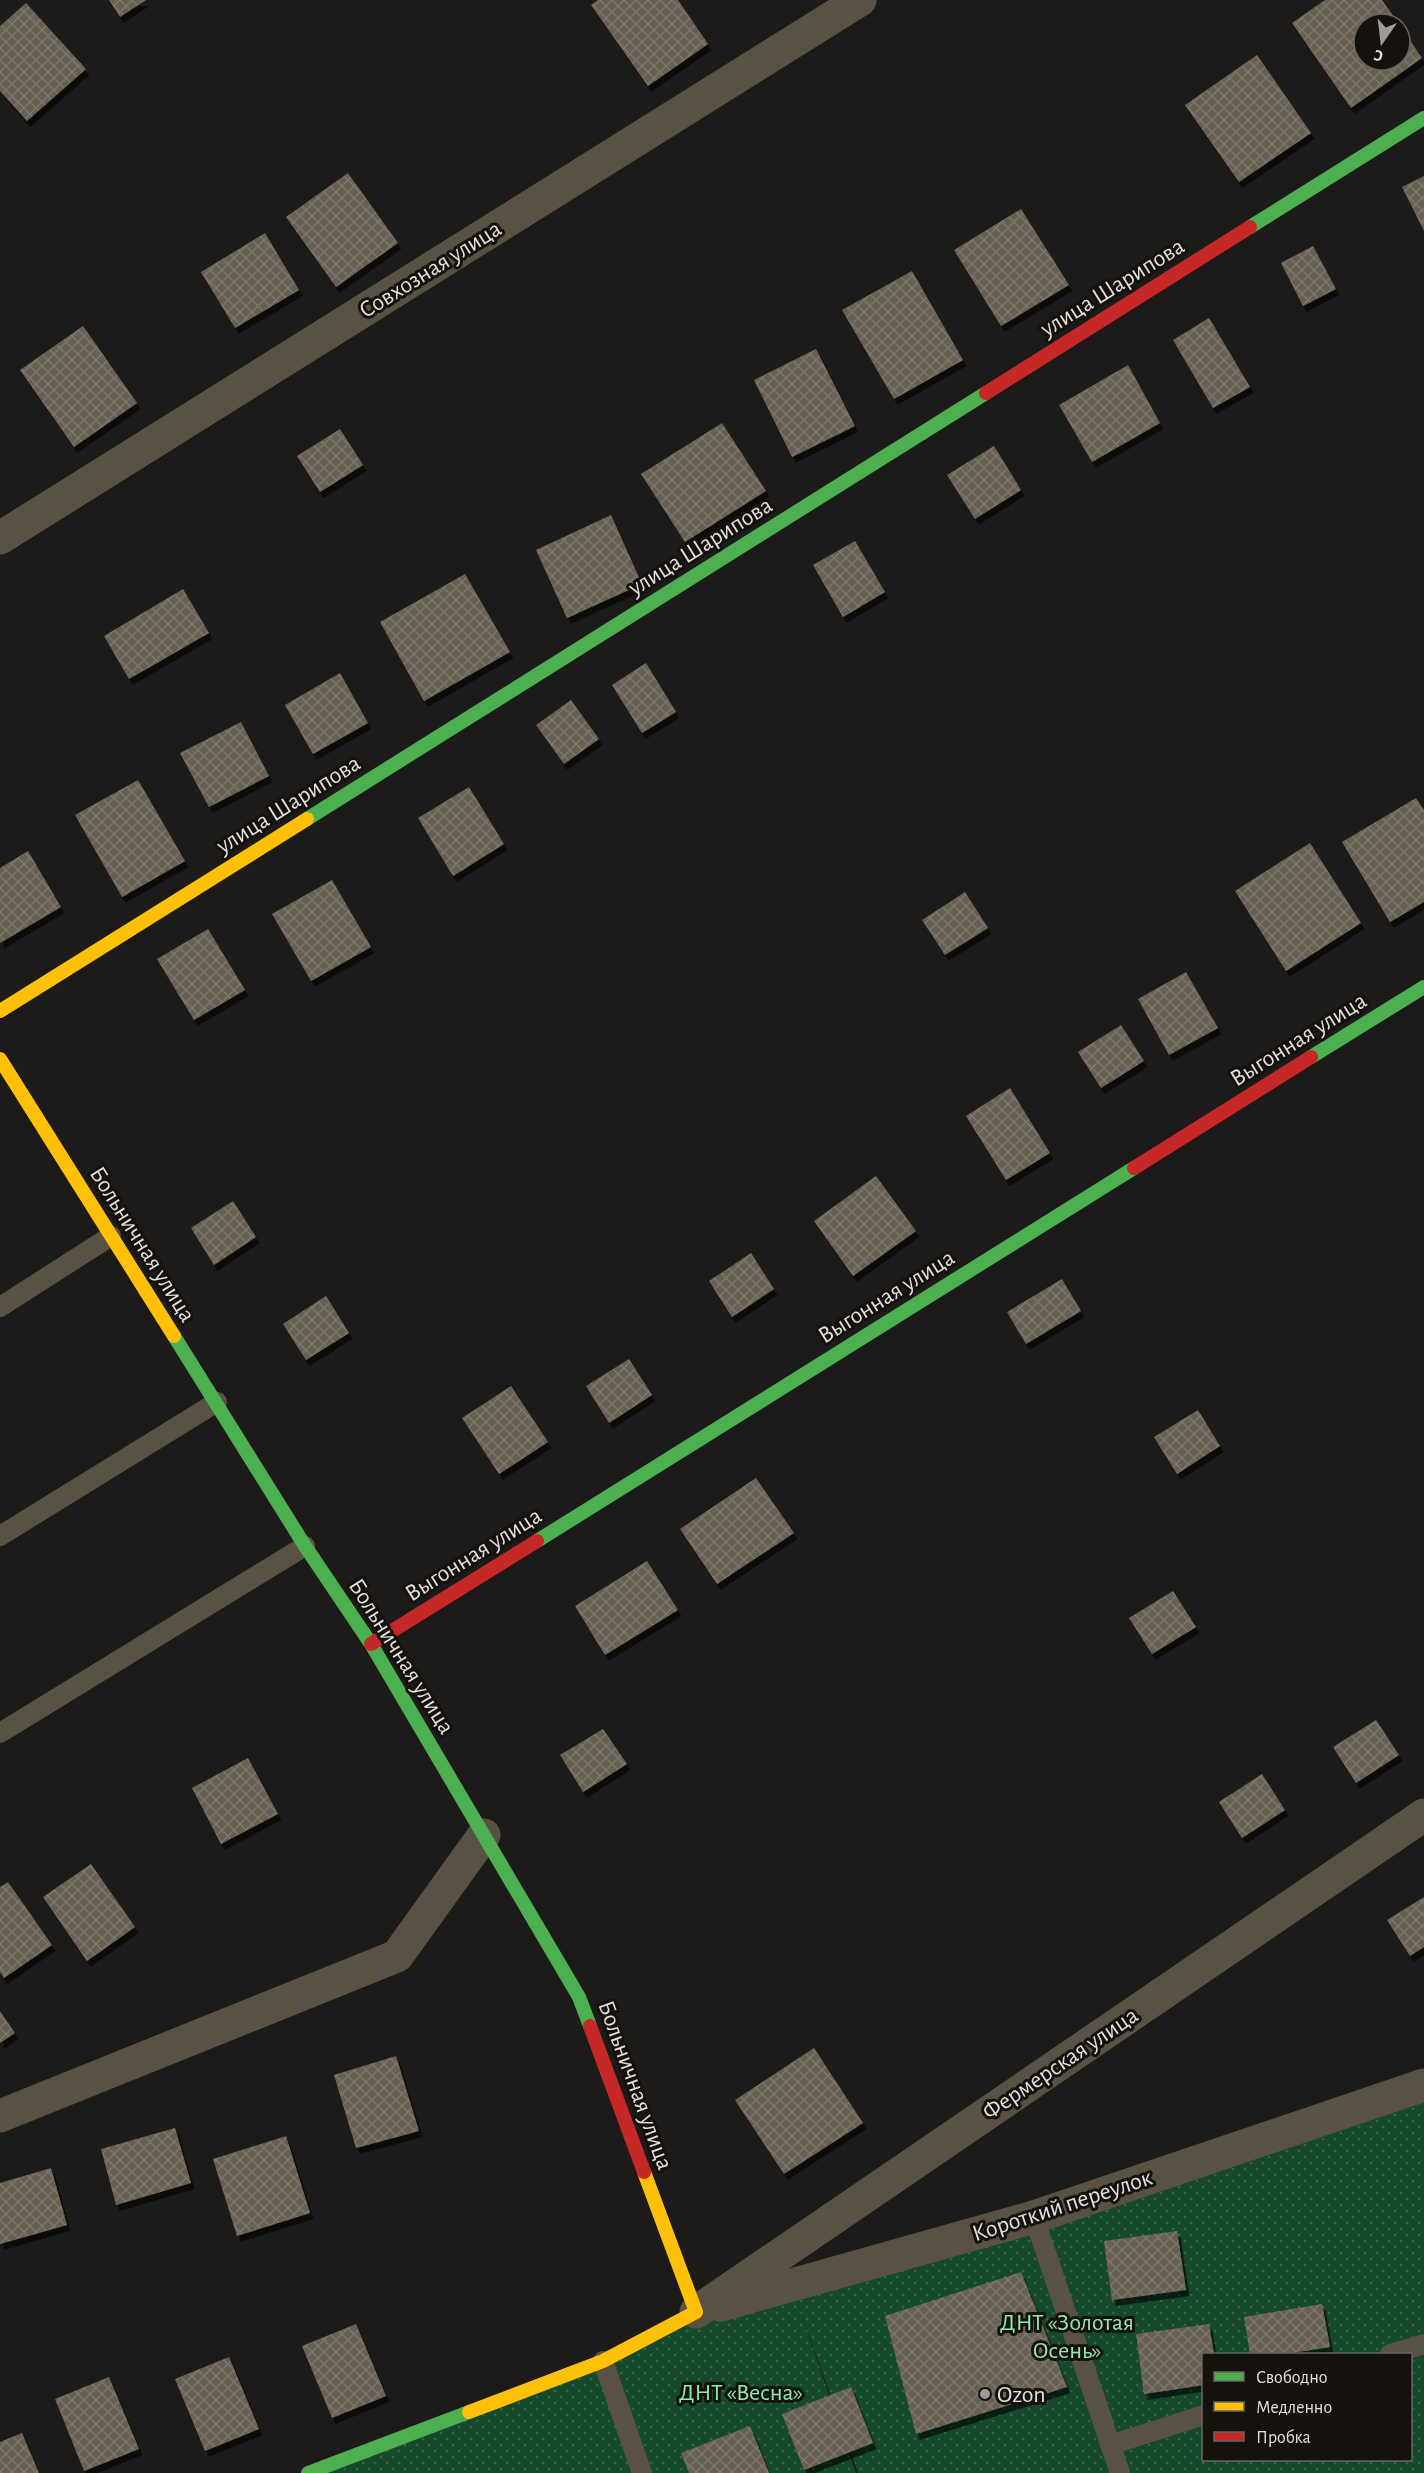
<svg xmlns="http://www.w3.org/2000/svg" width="1424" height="2473" font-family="'Alegreya Sans',sans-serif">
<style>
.garden{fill:url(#garden-dots);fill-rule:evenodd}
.building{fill:url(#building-cross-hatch);filter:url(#shadow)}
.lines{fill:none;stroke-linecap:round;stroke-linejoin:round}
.lane{stroke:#595244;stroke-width:20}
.street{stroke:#595244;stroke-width:33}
.fast{stroke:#4caf50;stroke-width:14}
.slow{stroke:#ffc107;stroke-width:14}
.jam{stroke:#c62828;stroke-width:14}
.poi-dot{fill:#9e9c99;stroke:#15120e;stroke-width:2}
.labels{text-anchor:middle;stroke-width:6;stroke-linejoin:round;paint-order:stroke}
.street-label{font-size:24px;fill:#e3e1de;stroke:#15120e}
.park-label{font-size:24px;fill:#8debae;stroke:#15120e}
.poi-label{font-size:24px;fill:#e3e1de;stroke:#15120e;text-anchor:start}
</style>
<defs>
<pattern id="garden-dots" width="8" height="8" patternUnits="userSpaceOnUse" patternTransform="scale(1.5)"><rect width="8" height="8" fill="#15492c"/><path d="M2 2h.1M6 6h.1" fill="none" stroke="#37634a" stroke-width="1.8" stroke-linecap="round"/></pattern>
<pattern id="building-cross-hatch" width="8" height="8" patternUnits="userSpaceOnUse" patternTransform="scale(1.5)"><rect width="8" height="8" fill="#686052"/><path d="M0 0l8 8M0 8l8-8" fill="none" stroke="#7d766a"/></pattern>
<filter id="shadow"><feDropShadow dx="3.5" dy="6" stdDeviation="0" flood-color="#0009"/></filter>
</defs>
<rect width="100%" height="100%" fill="#1d1b19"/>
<!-- garden -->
<path class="garden" d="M1424,2071V2473H858L793,2290L856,2473H305L791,2284ZM1204,2354H1410V2460H1204Z"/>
<!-- building -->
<path class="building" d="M109,0H146L120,17Z
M598,0H678L708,44L648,86L591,5Z
M1325,0H1382L1399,24H1364V60H1400V26L1422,58L1351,108L1292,23Z
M26,3L86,69L27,121L0,91V26Z
M1257,55L1311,133L1239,182L1185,105Z
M348,173L398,243L336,287L286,217Z
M1424,176V231L1402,187Z
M1021,209L1069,285L1001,326L954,250Z
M265,233L299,290L235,328L201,272Z
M1313,246L1336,289L1303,306L1281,263Z
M912,271L963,360L894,399L842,310Z
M1209,318L1250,387L1213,408L1173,340Z
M83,326L137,403L74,447L20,370Z
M816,349L855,426L792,457L754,380Z
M1128,365L1160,423L1092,462L1059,405Z
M722,423L766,491L685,542L641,474Z
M340,429L363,465L320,492L297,456Z
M994,446L1021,490L975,519L947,475Z
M611,515L642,584L567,618L536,550Z
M855,541L885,592L843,617L813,565Z
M465,574L510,652L424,701L380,622Z
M183,589L209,633L129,679L104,636Z
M646,663L676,712L642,733L612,685Z
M340,673L368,723L313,754L285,705Z
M571,700L599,739L564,764L536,725Z
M241,722L269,776L209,807L180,753Z
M138,780L185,861L122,897L75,815Z
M469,787L504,844L453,876L418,818Z
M1416,798L1424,810V902L1390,922L1342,842Z
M1310,843L1361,923L1286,971L1235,891Z
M28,851L61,907L0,943V868Z
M332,880L371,947L311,981L272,914Z
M965,892L988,928L945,955L922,920Z
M208,929L245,990L194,1020L157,959Z
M1186,972L1218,1028L1169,1055L1138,999Z
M1121,1025L1144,1061L1101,1088L1078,1052Z
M1010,1088L1050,1153L1006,1180L966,1116Z
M876,1176L916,1231L853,1276L814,1221Z
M233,1201L256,1237L214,1265L191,1228Z
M751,1253L774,1289L732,1317L709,1281Z
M1062,1279L1081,1311L1026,1344L1007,1312Z
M326,1296L349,1333L306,1360L283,1324Z
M629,1359L652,1395L609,1423L586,1386Z
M511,1386L548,1442L499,1474L462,1418Z
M1198,1410L1220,1446L1177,1474L1154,1437Z
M756,1478L794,1533L717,1584L680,1529Z
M647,1561L678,1610L605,1655L575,1606Z
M1173,1591L1196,1627L1152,1654L1129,1618Z
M1376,1720L1399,1755L1356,1783L1333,1747Z
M603,1729L627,1764L583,1792L560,1755Z
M248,1758L278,1814L221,1844L192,1788Z
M1262,1774L1285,1810L1242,1838L1219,1802Z
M91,1864L135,1927L87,1961L43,1897Z
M8,1882L52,1945L4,1978L0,1972V1887Z
M1424,1897V1947L1410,1956L1387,1920Z
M0,2011L15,2033L0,2043Z
M814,2048L863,2123L784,2174L735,2100Z
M396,2056L419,2131L356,2148L334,2075Z
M175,2128L191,2183L116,2205L101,2149Z
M286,2136L310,2213L237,2236L213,2159Z
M51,2168L67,2225L0,2244V2183Z
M1177,2231L1186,2290L1112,2300L1104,2241Z
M1021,2272L1067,2387L916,2434L885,2316Z
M1322,2304L1330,2347L1285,2354H1250L1244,2317Z
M356,2324L386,2396L332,2418L302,2346Z
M1209,2324L1214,2354H1204V2385L1144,2394L1136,2334Z
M229,2357L259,2429L205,2451L175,2379Z
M109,2377L139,2449L84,2471L55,2399Z
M851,2387L873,2443L804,2470L782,2414Z
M750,2426L769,2473H689L681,2453Z
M22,2433L39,2473H0V2442Z"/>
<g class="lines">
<!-- lane -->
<path class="lane" d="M0,1307L111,1236
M0,1536L217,1402
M0,1733L305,1546
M1034,2217L1120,2473
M1390,2354L1424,2344
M603,2361L642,2473
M1110,2445L1204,2415"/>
<!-- street -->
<path class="street" d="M0,538L860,0
M0,2116L397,1956L484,1835
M721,2305L1034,2217L1424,2085
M696,2312L1424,1815"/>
<!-- fast -->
<path class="fast" d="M1250,227L1424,118
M307,819L986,393
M1311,1057L1424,987
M174,1336L305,1546L371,1644L579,1997L590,2026
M537,1541L1134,1168
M308,2473L469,2412"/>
<!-- slow -->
<path class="slow" d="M0,1011L307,819
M0,1059L174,1336
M469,2412L603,2361L696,2312L644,2172"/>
<!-- jam -->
<path class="jam" d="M986,393L1250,227
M1134,1168L1311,1057
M371,1644L537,1541
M590,2026L644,2172"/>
</g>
<!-- markers -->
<circle class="poi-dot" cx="985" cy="2394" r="6"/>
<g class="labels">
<!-- street labels -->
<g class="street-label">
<text transform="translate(430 269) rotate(-32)" y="8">Совхозная улица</text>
<text transform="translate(1112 287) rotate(-32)" y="8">улица Шарипова</text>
<text transform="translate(700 546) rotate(-32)" y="8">улица Шарипова</text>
<text transform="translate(288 804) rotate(-32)" y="8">улица Шарипова</text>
<text transform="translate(1298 1039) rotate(-32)" y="8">Выгонная улица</text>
<text transform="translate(143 1244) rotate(58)" y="8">Больничная улица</text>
<text transform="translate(886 1296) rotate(-32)" y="8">Выгонная улица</text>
<text transform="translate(473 1554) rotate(-32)" y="8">Выгонная улица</text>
<text transform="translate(402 1656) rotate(58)" y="8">Больничная улица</text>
<text transform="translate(1060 2063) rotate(-34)" y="8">Фермерская улица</text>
<text transform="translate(636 2085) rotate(70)" y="8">Больничная улица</text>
<text transform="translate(1062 2205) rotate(-18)" y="8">Короткий переулок</text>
</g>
<!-- park labels -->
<g class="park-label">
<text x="1067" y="2330">ДНТ «Золотая<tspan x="1067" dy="28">Осень»</tspan></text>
<text x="741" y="2400">ДНТ «Весна»</text>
</g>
<!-- poi labels -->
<g class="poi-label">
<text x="997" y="2402">Ozon</text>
</g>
</g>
<!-- legend -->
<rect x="1202" y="2353" width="210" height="108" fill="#15120e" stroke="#676561" stroke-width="1.5"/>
<rect x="1214" y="2372" width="30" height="9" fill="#4caf50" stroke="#676561" stroke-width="1.5"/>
<text x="1256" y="2383" font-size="18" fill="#e3e1de">Свободно</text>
<rect x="1214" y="2402" width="30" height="9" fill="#ffc107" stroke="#676561" stroke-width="1.5"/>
<text x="1256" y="2413" font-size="18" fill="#e3e1de">Медленно</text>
<rect x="1214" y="2432" width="30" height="9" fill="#c62828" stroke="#676561" stroke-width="1.5"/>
<text x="1256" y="2443" font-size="18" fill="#e3e1de">Пробка</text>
<!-- north arrow -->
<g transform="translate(1382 42) rotate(194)"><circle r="28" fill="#15120e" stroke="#676561" stroke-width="1.5"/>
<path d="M0-4.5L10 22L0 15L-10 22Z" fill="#9e9c99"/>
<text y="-9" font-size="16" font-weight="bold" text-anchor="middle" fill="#e3e1de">С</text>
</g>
</svg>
